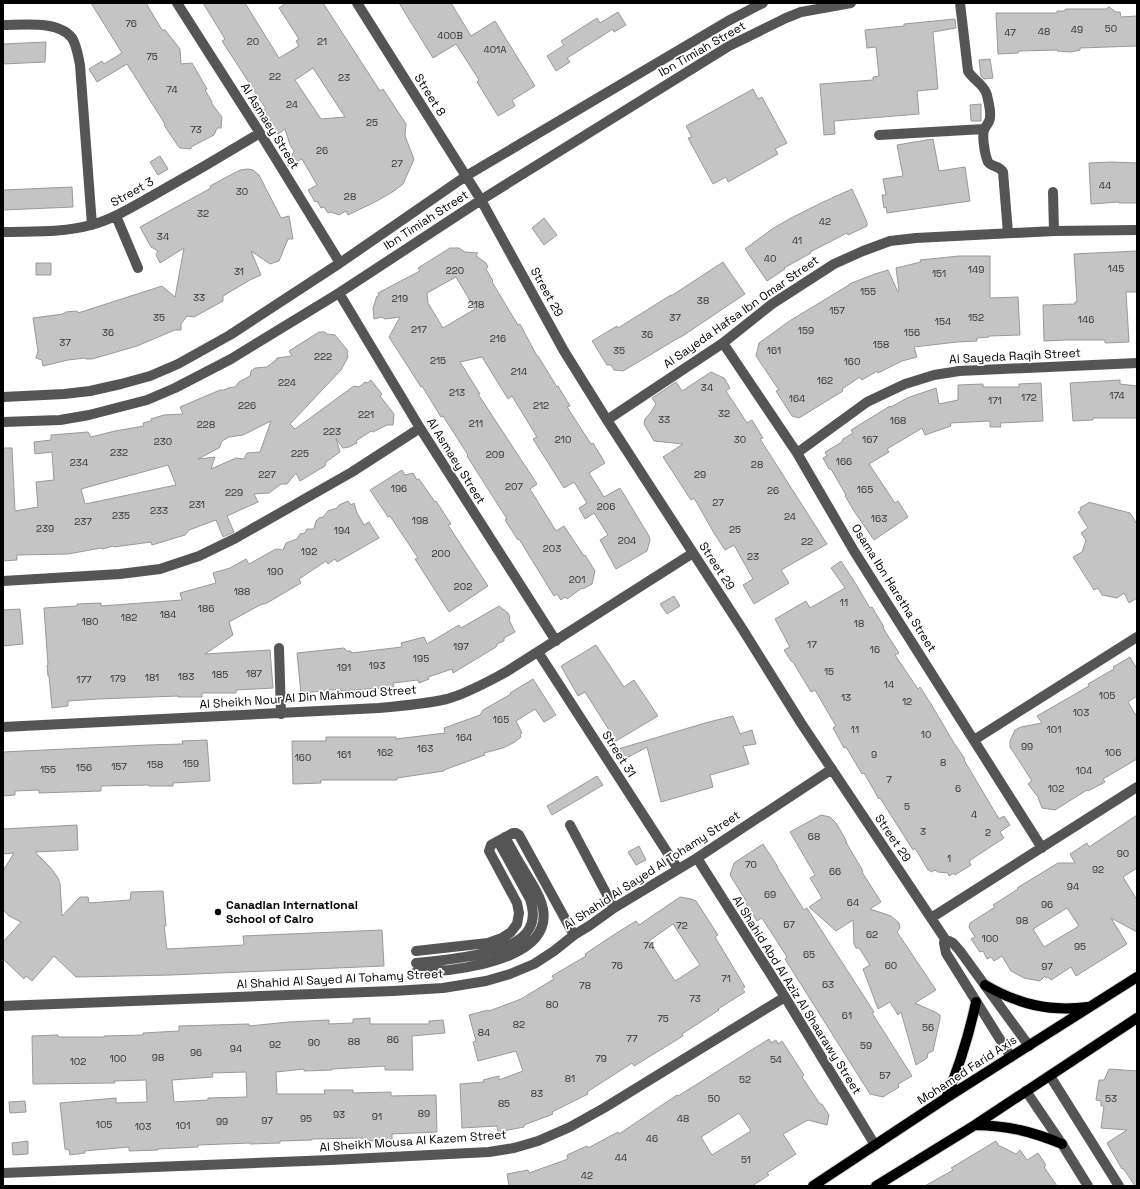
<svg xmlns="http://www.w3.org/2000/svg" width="1140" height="1189" font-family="'Space Grotesk',sans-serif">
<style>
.building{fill:#c4c4c4;stroke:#999;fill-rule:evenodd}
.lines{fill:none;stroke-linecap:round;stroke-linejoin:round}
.major-casing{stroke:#dbdbdb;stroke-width:12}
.minor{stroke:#555;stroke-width:10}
.major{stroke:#000;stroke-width:10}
.poi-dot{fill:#000;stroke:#fff;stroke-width:1.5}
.labels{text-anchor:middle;stroke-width:3.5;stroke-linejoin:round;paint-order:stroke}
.number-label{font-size:10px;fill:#313131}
.street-label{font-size:12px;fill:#000;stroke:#fff}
.poi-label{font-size:12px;font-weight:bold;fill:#000;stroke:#fff;text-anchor:start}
</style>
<rect width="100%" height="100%" fill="#fff"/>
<!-- building -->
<path class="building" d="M91,3H146L162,30H165L180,49L181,64L192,63L207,89L205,90L212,102V104L222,117L221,128H217L214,135L191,147V149L180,148L178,146L164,125L165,124L127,64L97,82L89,69L102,61L104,64L122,53Z
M203,3H245L279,58L299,46L296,41L299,39L279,8L286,3H323L380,91L383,89L406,124L405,136L414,159L403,184L394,191L377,201L348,215L346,211L339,215L331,212L328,213L324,207L321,208L317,201L315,202L308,190L317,185L302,159L288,166L287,165L294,151L290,145L285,129L278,134L262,111L266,109L222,41L225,39ZM313,68L345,117L321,119L295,80Z
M399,3H451L471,36L495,21L535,86L512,100L515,106L498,116L477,82L479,80L456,44L433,58Z
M1109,7L1116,12H1120L1121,17L1137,16V46L1080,48V50L1071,52L1057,51L1058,50L1019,51L1018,53L998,54L996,13H1057V11H1064L1066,9H1106Z
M618,12L626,25L614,32L613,29L567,58L570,62L556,71L547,56L564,45L561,41L597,18L600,23Z
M955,19L956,28L933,32L938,89L917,91L919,114L834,121L835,134L824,135L820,84L873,80V77L879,76L876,47L867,48L865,30L904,26V24Z
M46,42L45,62L3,64V44Z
M990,59L993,78L984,79L981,76L979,60Z
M753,89L758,99L762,97L787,143L775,149L778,154L728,182L726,177L713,184L688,138L692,137L686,126Z
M981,104V121H971L970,105Z
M933,139L939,171L965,167L970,201L887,213L886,207L884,208L882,195H886L883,179L903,176L897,145Z
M160,156L168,169L158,175L150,162Z
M1111,162L1137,163V203H1119V202L1091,204L1089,163Z
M248,169L253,170L259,175L281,218L289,216L293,239H288L279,261L270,264L251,251L261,275L250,280L223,296V301L194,317L187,316L181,324V330H175L137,346L92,359H86L85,358L68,360L43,366L42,360L36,358L38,351L33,318L63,314L66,312L77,311L78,313L162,286L175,297L184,248L160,263L156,255L158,251L151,247L140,227L211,188L210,186L240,170Z
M72,187L73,207L3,210V190Z
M852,189L867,222V226L848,235L847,233L810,252L811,253L784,268L785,269L767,281L745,249L772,229L791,218L821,203Z
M544,218L557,235L544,245L532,228Z
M450,248H459L465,252L478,253L476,256L486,263L488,267L486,269L493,281L492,282L518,325L520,324L537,356H538L557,387L558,386L570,406L567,407L591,444L593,443L605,463L589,473L604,497L620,488L649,536L650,540L647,551L616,569L600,540L608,535L594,513L585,519L579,508L587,503L574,482L564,488L533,439L537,437L512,396L508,399L482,357L460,362L480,394H478L537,484L530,489L556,531L564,526L584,556L585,555L595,571L592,584L583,589L582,588L567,599L565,597L561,600L557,594L554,596L519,539L518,540L505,520L507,519L467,456L468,455L443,416L441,417L422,386L421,387L389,337L400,317L385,319L382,317L374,319L373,308L377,296H379L378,293L420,271L418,268ZM456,277L475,309L443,328L428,303L427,293Z
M1137,251V292H1126L1129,342L1105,343V340H1065L1044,341L1043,305L1075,304V302H1077L1074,254Z
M959,256H990V298L1018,297L1020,335L989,336V337L977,338V341L957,342L914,347L917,357L902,361L878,373L877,371L862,380L860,377L842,389L843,391L799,418L792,416L776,391L779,390L756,356L759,343L791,320L849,285V284L875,274L888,270L898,292L899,291L896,268L921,262L920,260Z
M723,262L745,294L681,337H680L650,355L623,371L614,370L611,365H607L592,341L617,326L618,328L671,295V296Z
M36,263H51V275H36Z
M319,332H325L327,334L335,335L348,351L347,353L348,357L341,370L290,424L295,429L354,386L359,387L365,382L367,383L371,380L382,394L380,396L394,414L393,425H387L373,432L371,431L356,441L357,443L349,447L343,448L336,438L340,452L326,462L325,466L300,481L296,473L287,484H281L269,493L254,494L258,502L227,516L234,532L223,537L216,520L189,530L185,535L152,545L151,542L114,547L113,546L103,549L101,548L68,554L17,555V560L3,561V448H12L15,511L38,507L36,482L54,480L52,452L35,454L34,442L51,440V435L88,432L91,437L115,431L144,426L143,423L151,421V419L164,415L183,414L180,407L220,390H224L228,388L235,387L239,382L250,376L251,371L255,368L267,367L276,360L277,358L292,356L289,351ZM271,421L260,452L247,453L244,459L236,458L211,469L215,457L198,459L219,448L222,441L229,437L243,435ZM168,465L176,485L85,504L81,489Z
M711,372L724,378L730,388L726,391L747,423L752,420L763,438L760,439L827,544L781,570L789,583L754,604L743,585L753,579L734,545L725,550L714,533L694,498L691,500L663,457L683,444L654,441L644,424L645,419L651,412L656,404L652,398L676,382L682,391Z
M1120,380V384L1137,386V418H1093V420L1073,421L1070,383Z
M1041,383L1043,421L1000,423L1001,427H990V421L950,423L951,426L925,435L922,428L887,449L889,452L869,464L895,503L898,501L908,517L874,540L854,511L845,496L846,495L831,469H829L823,458L827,456L825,452L842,442L843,439L853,433L851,430L890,406L891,407L907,398L936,388L939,404L958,400V385L983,384V387H1019V384Z
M402,470L405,475L413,473L417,480L419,479L435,502L436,501L451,524L448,525L488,586L449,612L415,559L418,558L390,516L388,517L370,490Z
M348,501L351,505L354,503L357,513L364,525L369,522L379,538L337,562L335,559L328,564L326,561L299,579L301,583L267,603L260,605L229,622L233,635L205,654L270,650L273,688L236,690V693H202V697H178V696L98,699L68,701V706L52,708L49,676H48L47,665H48L44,608L77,606V604L101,603V606L182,600L180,593L216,583L213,573L230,568L246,559L249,564L276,549L283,550L286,543L297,539L300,534L305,533L307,529H314L316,521L319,518L323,517L328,511L337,508L339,505Z
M1090,502L1091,503H1092L1130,513L1137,524V598L1129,603L1124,593L1117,598L1102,595L1098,588L1094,590L1073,557L1082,552L1086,540L1081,533L1088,528L1078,512L1081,510L1080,508Z
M841,561L854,581L870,608L872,607L884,627L883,628L899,653L895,655L918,689L920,687L931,704L954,743L965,759L964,760L999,819L1004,816L1010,825L1000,832L1004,838L969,861L971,865L955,875L954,873L949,876L948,873L938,872L935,870L931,872L930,870H928L915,848L913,850L880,798L879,799L864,773L862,774L846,747L844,748L833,728L836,726L815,690L811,692L793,662L791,661L784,650L790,647L775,619L806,601L810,608L845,588L831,568Z
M674,596L680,606L667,614L660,604Z
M499,606L508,613L510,618L509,620L515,632L504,638V641L497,644L496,647L453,673L452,669L428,677L429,679L419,683L418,680L393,683L394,687L341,691V689L301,693L297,653L344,648L347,651H351V653L402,647L401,643L424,637L427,644L459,625L461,628Z
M20,609L23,644L3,646V610Z
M596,645L624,687L634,680L658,716L616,741L585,692L578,696L561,666Z
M1130,657L1137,669V696L1128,702L1137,717V759L1103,779L1105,782L1088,791L1087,790L1055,810L1042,808L1038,797L1028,784L1032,781L1010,747V741L1015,730L1021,727L1042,723L1037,716L1089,686L1088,684L1114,669L1113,667Z
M533,679L556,715L544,722L535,709L516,721L522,733L520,734L521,737L515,742L503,748L484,753L485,755L444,770V771L397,778V780H321V783L293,784L292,741H326V737H396V739L445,733L444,728L480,715L483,710L511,694L510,693Z
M733,716L740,734L752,730L756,744L743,746L749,764L710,775L713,787L661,802L647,747L621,761L615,750L705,723Z
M207,740L210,781L173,783V786H149V785L101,786V791L39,793V790L15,791V795L3,796V752L148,745L183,744L182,741Z
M597,776L603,785L552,815L547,806Z
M821,815L830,817L836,823L845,838L847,844L863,871L862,872L881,902L870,909L891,916L899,923L900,928L897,932L936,990L915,1003L935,1012L940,1015V1019L933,1051L928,1053L927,1058L916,1065L901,1012L898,1015L890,1002L878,1009L863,969L870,965L859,948H856L854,944L853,920L836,931L809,907L822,898L810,878L815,875L790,832Z
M1137,815V868L1123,877L1137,900V932L1111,918L1127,944L1076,976L1071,967L1051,980L1048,977L1046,978L1045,976L1040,981L1024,978L1011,971L1002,956L994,961L991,957L987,959L983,951L980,952L971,939L975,937L969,927L970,923L995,907L993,905L1018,889L1017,888L1058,863H1075L1070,854L1087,843L1089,847ZM1067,908L1079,926L1044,947L1033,929Z
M77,825L78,850L35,852L51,868L58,878L60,884L62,916L80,897H88L89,903L130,900L131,892L163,891L166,926H164L167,949L244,945L243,936L382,930L384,966L171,975L76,977L54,956L32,981L26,976L24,979L3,959V942L21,922L9,916L3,910V871L14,853L3,854V829Z
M763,844L778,867H777L804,910L807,908L874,1012L872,1013L912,1076L898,1084L899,1087L883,1097L870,1094L785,959L787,957L762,918L757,921L745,902L746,901L730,875L734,863Z
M639,846L646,860L636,865L628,852Z
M680,897L691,899L696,901L718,935L715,937L745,987L742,989L745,992L718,1009L719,1010L682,1034L683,1036L634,1066L632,1063L587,1092L588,1094L552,1112L553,1114L524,1125V1127L498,1132L497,1126L462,1128L460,1084L484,1082L483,1080L499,1076V1080L523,1071L516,1051L478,1061L473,1042L476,1041L469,1015L488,1010L489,1011L521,999L554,979L552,976L586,956L585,954L615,934L636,921L639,925ZM673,924L700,965L675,981L649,941Z
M370,1018V1024H429V1021L443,1020L445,1033L412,1036L413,1070H385V1066L332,1069V1070L304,1071V1069L276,1072L277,1094H325L324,1090H353V1093L391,1092V1096L436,1095L437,1132L392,1134V1140L364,1141V1138L312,1139V1140L280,1141V1143L250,1144V1143L198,1145V1147L158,1149V1150L129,1151V1147L84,1151L85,1153L70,1155L69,1150L65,1149L60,1103L116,1098V1103L147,1102L146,1080L114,1081L115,1083L33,1084L32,1036L58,1035V1037H104V1036L143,1035V1033L179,1031V1026L249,1024V1026L289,1022L329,1020V1024L353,1023V1019ZM246,1072L247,1097L208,1098V1100L174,1102L172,1080L213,1077L212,1073Z
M769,1039L771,1043L776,1040L778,1044L782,1041L804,1075L802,1077L820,1104H822L829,1115L827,1125L808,1120L783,1134L796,1154L767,1173L769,1175L752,1186H509L507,1174L528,1170L529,1173L568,1159L567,1155L587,1146L588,1148L618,1132L619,1134L677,1095L678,1096ZM739,1113L751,1131L712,1155L701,1137Z
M1109,1069L1137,1071V1186H1135L1123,1168L1122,1169L1107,1143L1127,1130L1101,1128L1104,1106H1101V1101L1096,1100L1099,1080H1104Z
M25,1101L26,1112L10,1113L9,1102Z
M28,1141V1154L13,1155L12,1143Z
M996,1141L999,1146H1000L1016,1154L1020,1150L1027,1160L1038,1153L1046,1165L1044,1167L1057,1186H925L953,1170L951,1168Z"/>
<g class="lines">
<!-- major casing -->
<g class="major-casing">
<path id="major" d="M985,985C1018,1004 1049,1012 1088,1007
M946,1098C959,1067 969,1035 976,1002
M975,1125C1009,1126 1031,1131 1062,1144
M813,1186L946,1098L1137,977
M876,1186L975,1125L1137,1018"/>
</g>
<!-- minor -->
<path class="minor" d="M177,3L260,133L340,263
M357,3L481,200L564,351L607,420L743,630L801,723L945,939L953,943L960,951L1029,1046
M960,3L968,71C973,80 984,84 987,95C988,101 991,110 990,117C990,122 987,124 985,128C981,134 985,155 988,162C991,167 999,165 1003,172L1008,233
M3,25C22,25 59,20 72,38C77,46 78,56 80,65L92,225
M879,135L984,129
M1053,192L1054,231
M116,216L138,268
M3,232C32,231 62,233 91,225C113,219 132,207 152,196C188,176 224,155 260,133
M339,293L420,428L556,641
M723,343L797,453L854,551L1042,848
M3,397L64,394L90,391L121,384L150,376L178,364L230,335L340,263L466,176L728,21L763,3
M607,420L723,343L772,304L834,264L863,251L890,241L916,238L1054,231L1137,230
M3,422L60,420L89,415L147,400L175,388L231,359L339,293L481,200L729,46L786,18L801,12L851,3
M797,453L867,402L905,384L934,375L959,371L1137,363
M3,581L120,574L160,569L199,556L236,538L352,472L420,428
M279,648L281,714
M538,652L678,869
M3,727L379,708C402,706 425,704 447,699C468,693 487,682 506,672L693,553
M974,740L1137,637
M570,825L614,908
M697,858L785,997L875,1145
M931,918L1137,787
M945,939L944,943L946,953L1011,1057
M416,951L488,943L502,938L511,932L517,924L519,913L517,903L489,851L491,845L513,833H516L519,835L574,935
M416,963C443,960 515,955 529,929C535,919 533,909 530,899L498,841
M416,972C427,971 438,971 449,970C480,966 551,954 543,909C541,897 534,887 528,877C520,864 512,850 505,837
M3,1006L393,991L443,988L486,981L510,974L534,964L554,951L574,935L589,926L614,908L697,858L832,769
M1050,1076L1119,1186
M1026,1091L1062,1144L1088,1186
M3,1173L331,1160L489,1152L514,1148L538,1141L570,1127L604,1108L785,997"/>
<!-- major -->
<use href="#major" class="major"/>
</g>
<!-- markers -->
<circle class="poi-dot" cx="218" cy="912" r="4"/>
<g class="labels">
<!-- number labels -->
<g class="number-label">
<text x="131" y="27">76</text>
<text x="1111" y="32">50</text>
<text x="1077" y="33">49</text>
<text x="1044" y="35">48</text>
<text x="1010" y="36">47</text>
<text x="450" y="39">400B</text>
<text x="253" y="45">20</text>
<text x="322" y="45">21</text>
<text x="495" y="53">401A</text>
<text x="152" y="60">75</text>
<text x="275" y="80">22</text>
<text x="344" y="81">23</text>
<text x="172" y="93">74</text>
<text x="292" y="108">24</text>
<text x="372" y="126">25</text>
<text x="196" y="133">73</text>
<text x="322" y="154">26</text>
<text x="397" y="167">27</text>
<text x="1105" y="189">44</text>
<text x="242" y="195">30</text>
<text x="350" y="200">28</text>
<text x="203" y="217">32</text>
<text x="825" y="225">42</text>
<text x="163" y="240">34</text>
<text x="797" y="244">41</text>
<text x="770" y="262">40</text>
<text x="1116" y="272">145</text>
<text x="976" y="273">149</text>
<text x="455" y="274">220</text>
<text x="239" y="275">31</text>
<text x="939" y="277">151</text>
<text x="868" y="295">155</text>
<text x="199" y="301">33</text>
<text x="400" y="302">219</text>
<text x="703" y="304">38</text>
<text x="476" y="308">218</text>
<text x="837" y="314">157</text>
<text x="159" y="321">35</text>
<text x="675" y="321">37</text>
<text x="976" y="321">152</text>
<text x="1086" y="323">146</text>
<text x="943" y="325">154</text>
<text x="419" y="333">217</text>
<text x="806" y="334">159</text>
<text x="108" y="336">36</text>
<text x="912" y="336">156</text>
<text x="647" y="338">36</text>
<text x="498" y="342">216</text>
<text x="65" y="346">37</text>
<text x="881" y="348">158</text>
<text x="619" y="354">35</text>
<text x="774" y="354">161</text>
<text x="323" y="360">222</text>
<text x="438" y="364">215</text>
<text x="852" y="365">160</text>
<text x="519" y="375">214</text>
<text x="825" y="384">162</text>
<text x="287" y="386">224</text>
<text x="707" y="391">34</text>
<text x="457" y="396">213</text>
<text x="1117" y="399">174</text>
<text x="1029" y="401">172</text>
<text x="797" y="402">164</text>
<text x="995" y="404">171</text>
<text x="247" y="409">226</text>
<text x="541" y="409">212</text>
<text x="724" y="417">32</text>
<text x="366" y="418">221</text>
<text x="664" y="423">33</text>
<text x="898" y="424">168</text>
<text x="476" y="427">211</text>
<text x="206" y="428">228</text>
<text x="332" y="435">223</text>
<text x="563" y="443">210</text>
<text x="740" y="443">30</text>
<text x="870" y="443">167</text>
<text x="163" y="445">230</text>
<text x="119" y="456">232</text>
<text x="300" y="457">225</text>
<text x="495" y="458">209</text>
<text x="844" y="465">166</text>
<text x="79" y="466">234</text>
<text x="757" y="468">28</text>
<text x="267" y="478">227</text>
<text x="700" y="478">29</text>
<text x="514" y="490">207</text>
<text x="399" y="492">196</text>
<text x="865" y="493">165</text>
<text x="773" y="494">26</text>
<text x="234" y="496">229</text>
<text x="718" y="506">27</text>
<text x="197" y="508">231</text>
<text x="606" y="510">206</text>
<text x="159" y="514">233</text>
<text x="121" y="519">235</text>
<text x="790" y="520">24</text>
<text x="879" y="522">163</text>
<text x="420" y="524">198</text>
<text x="83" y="525">237</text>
<text x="45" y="532">239</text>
<text x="735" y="533">25</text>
<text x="342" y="534">194</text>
<text x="627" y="544">204</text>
<text x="807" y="545">22</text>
<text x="552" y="552">203</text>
<text x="309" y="555">192</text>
<text x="441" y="557">200</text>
<text x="753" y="560">23</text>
<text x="275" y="575">190</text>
<text x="577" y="583">201</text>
<text x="463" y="590">202</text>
<text x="242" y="595">188</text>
<text x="844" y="606">11</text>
<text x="206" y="612">186</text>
<text x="168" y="618">184</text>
<text x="129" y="621">182</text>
<text x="90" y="625">180</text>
<text x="859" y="627">18</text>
<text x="812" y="648">17</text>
<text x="461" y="650">197</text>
<text x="875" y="653">16</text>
<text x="421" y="662">195</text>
<text x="377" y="669">193</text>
<text x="344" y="671">191</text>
<text x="829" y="675">15</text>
<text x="254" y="677">187</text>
<text x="220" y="678">185</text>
<text x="186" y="680">183</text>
<text x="152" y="681">181</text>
<text x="118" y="682">179</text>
<text x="84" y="683">177</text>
<text x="889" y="688">14</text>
<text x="1107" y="699">105</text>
<text x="846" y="701">13</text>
<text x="907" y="705">12</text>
<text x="1081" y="716">103</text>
<text x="501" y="723">165</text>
<text x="855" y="733">11</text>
<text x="1054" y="733">101</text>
<text x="926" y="738">10</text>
<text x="464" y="741">164</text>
<text x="1027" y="750">99</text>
<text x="425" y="752">163</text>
<text x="385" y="756">162</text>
<text x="1113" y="756">106</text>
<text x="344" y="758">161</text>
<text x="874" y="758">9</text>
<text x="303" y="761">160</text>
<text x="943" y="766">8</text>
<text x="191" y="767">159</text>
<text x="155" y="768">158</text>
<text x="119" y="770">157</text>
<text x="84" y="771">156</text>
<text x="48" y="773">155</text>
<text x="1084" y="774">104</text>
<text x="889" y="783">7</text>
<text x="958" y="792">6</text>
<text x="1056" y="792">102</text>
<text x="907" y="810">5</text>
<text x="974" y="818">4</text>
<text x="923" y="835">3</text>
<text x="988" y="836">2</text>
<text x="814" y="840">68</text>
<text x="1123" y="857">90</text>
<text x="949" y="862">1</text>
<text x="751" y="868">70</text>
<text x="1098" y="873">92</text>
<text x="835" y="875">66</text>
<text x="1073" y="890">94</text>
<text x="770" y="898">69</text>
<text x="853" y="906">64</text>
<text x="1047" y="908">96</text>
<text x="1022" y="924">98</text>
<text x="789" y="928">67</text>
<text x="682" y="929">72</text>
<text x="872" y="938">62</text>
<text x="990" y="942">100</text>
<text x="649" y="949">74</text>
<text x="1080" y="950">95</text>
<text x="809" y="958">65</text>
<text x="617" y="969">76</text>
<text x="891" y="969">60</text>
<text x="1047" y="970">97</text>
<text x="726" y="982">71</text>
<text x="828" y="988">63</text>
<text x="585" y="989">78</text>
<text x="695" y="1002">73</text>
<text x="552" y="1008">80</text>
<text x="847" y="1019">61</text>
<text x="663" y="1022">75</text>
<text x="519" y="1028">82</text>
<text x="928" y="1031">56</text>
<text x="484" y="1036">84</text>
<text x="632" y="1042">77</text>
<text x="393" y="1043">86</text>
<text x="354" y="1045">88</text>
<text x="314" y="1046">90</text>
<text x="275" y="1048">92</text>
<text x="866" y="1049">59</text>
<text x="236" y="1052">94</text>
<text x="196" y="1056">96</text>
<text x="158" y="1061">98</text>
<text x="118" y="1062">100</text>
<text x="601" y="1062">79</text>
<text x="776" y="1063">54</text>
<text x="78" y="1065">102</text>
<text x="885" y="1079">57</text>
<text x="570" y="1082">81</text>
<text x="745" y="1083">52</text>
<text x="537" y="1097">83</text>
<text x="714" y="1102">50</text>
<text x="1111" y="1102">53</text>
<text x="504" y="1107">85</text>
<text x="424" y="1117">89</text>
<text x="339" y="1118">93</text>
<text x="377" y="1120">91</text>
<text x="306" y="1122">95</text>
<text x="683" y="1122">48</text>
<text x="267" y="1124">97</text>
<text x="222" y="1125">99</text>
<text x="104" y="1128">105</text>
<text x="183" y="1129">101</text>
<text x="143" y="1130">103</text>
<text x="652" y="1142">46</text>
<text x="621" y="1161">44</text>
<text x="746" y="1163">51</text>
<text x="587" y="1179">42</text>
</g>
<!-- street labels -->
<g class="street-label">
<text transform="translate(702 49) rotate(-30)" y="4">Ibn Timiah Street</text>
<text transform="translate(430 95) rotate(58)" y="4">Street 8</text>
<text transform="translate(270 126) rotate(58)" y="4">Al Asmaey Street</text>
<text transform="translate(132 192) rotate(-29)" y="4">Street 3</text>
<text transform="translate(426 220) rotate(-33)" y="4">Ibn Timiah Street</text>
<text transform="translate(547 292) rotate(61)" y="4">Street 29</text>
<text transform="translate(741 312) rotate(-35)" y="4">Al Sayeda Hafsa Ibn Omar Street</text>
<text transform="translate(1015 356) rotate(-3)" y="4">Al Sayeda Raqih Street</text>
<text transform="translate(456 461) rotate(58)" y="4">Al Asmaey Street</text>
<text transform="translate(717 566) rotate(57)" y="4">Street 29</text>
<text transform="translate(894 588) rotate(58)" y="4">Osama Ibn Haretha Street</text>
<text transform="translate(308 697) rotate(-4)" y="4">Al Sheikh Nour Al Din Mahmoud Street</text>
<text transform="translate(619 754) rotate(58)" y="4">Street 31</text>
<text transform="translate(893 838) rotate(56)" y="4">Street 29</text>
<text transform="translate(652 870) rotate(-33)" y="4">Al Shahid Al Sayed Al Tohamy Street</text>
<text transform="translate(340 979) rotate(-3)" y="4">Al Shahid Al Sayed Al Tohamy Street</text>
<text transform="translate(797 995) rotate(58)" y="4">Al Shahid Abd Al Aziz Al Shaarawy Street</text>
<text transform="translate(967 1070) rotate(-33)" y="4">Mohamed Farid Axis</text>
<text transform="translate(413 1141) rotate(-4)" y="4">Al Sheikh Mousa Al Kazem Street</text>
</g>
<!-- poi labels -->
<g class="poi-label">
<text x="226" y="909">Canadian International<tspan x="226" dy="14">School of Cairo</tspan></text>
</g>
</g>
<!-- border -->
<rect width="1140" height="1189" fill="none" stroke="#000000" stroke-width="8"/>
</svg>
